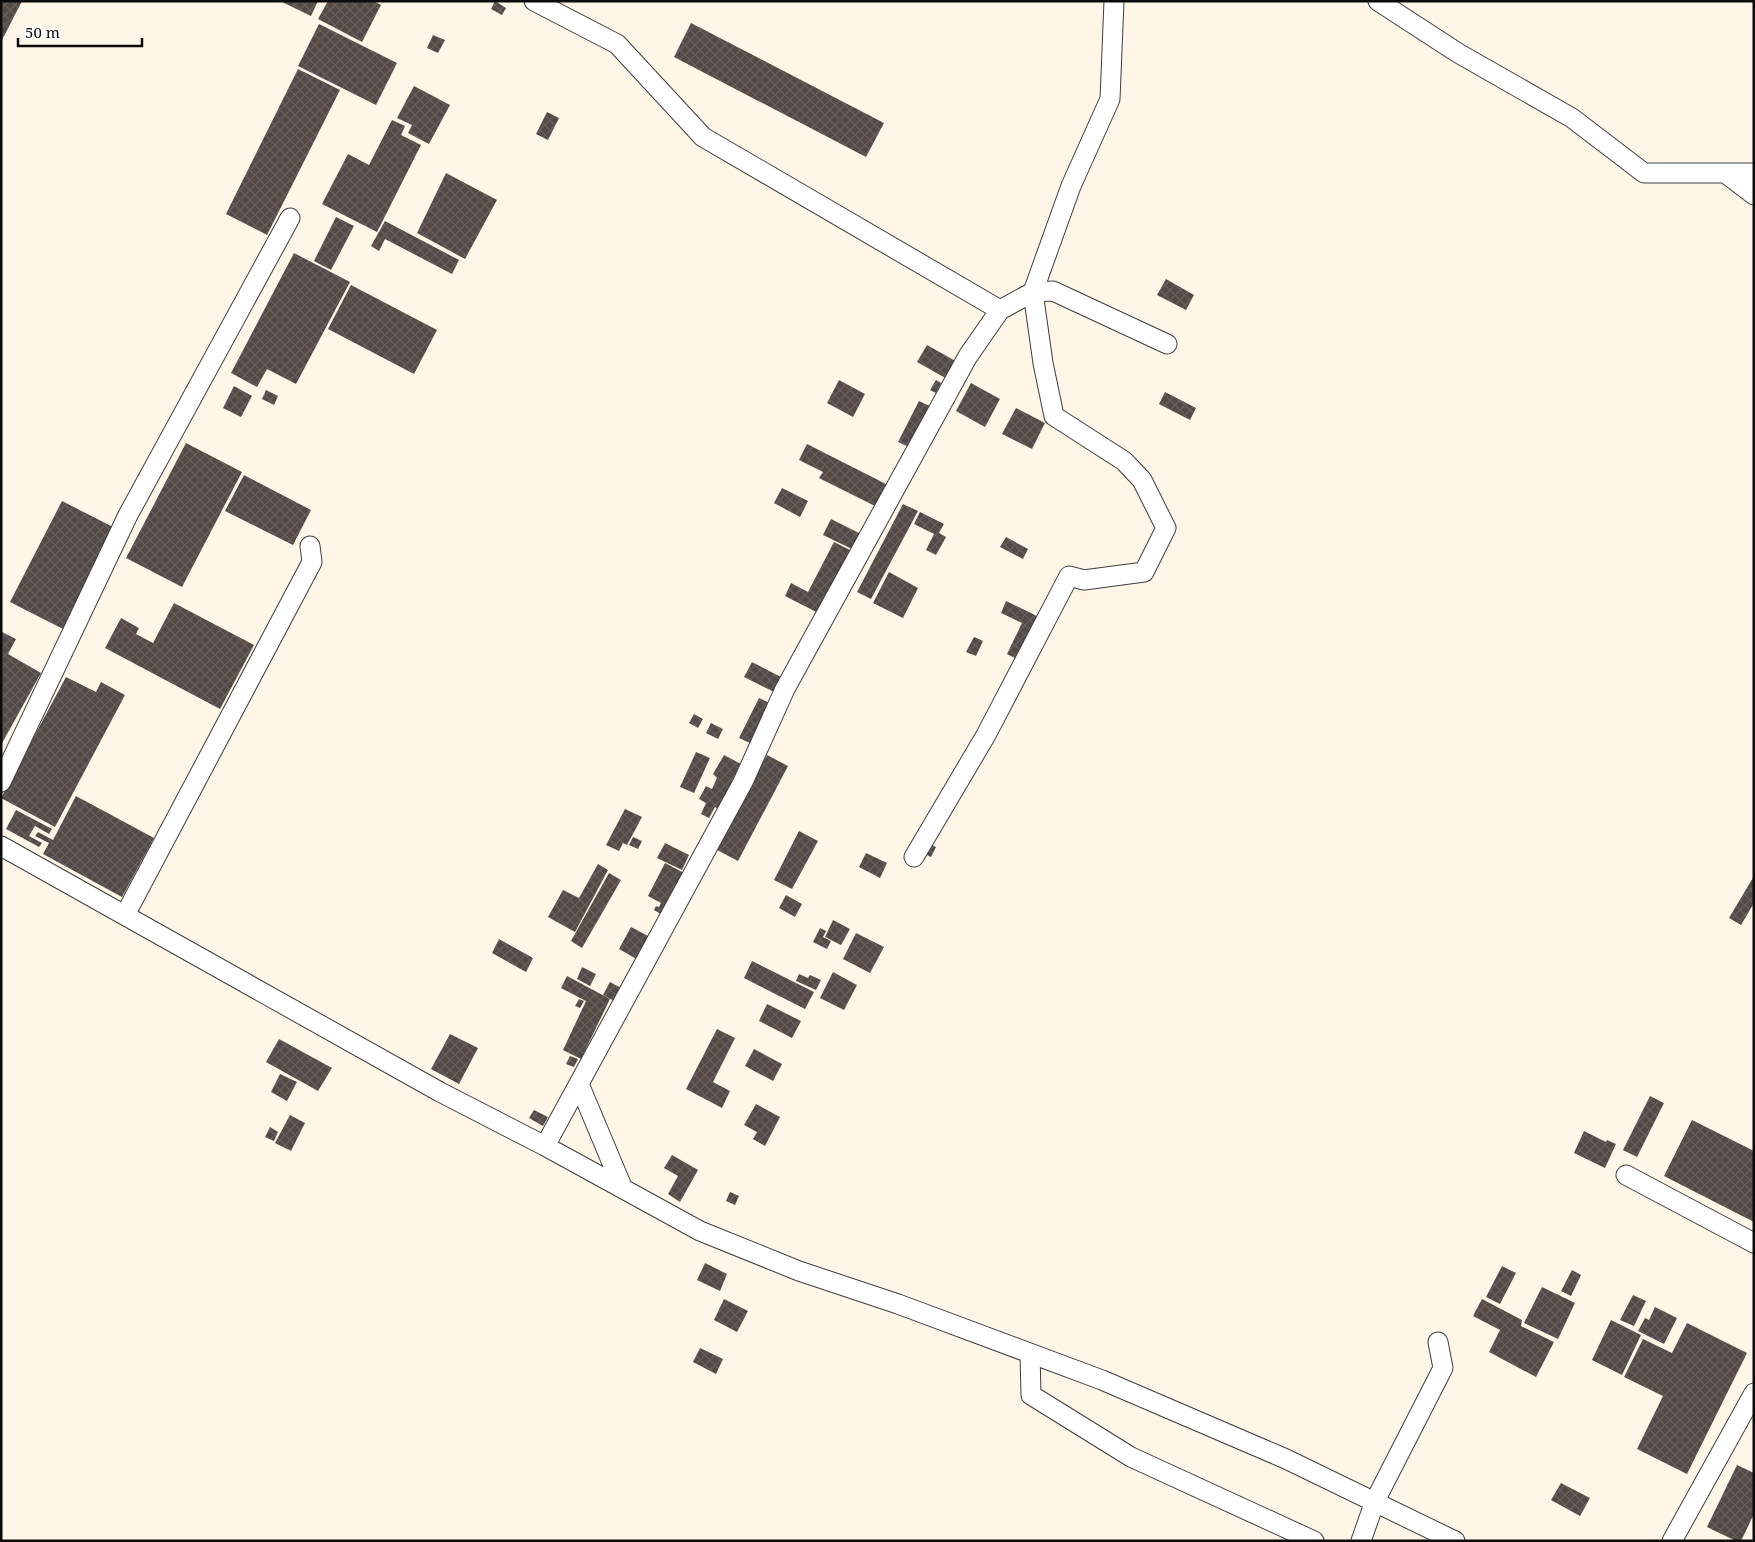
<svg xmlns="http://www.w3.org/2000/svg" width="1755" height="1542" font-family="'Noto Serif',serif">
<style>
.building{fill:url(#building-cross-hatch)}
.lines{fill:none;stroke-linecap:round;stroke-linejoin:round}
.minor-casing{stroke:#3e3e3e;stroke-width:21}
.minor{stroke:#fff;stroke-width:19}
</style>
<defs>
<pattern id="building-cross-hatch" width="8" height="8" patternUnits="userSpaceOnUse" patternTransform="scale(1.25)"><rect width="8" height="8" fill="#534a47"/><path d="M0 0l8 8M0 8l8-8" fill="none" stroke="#67605d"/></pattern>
</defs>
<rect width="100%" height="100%" fill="#fff6e8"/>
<!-- building -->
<path class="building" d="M1,1H22L1,42Z
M280,1H318L311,16Z
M328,1H373L381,5L362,42L318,19Z
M495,1L506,8L502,15L491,9Z
M691,23L884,123L866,157L674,57Z
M319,24L397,63L376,105L298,66Z
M433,35L445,40L438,53L427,48Z
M298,69L340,90L267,235L226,214Z
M414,86L450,105L429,144L408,133L412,125L397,118Z
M547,112L559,118L548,140L536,134Z
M392,120L405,126L401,135L421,145L377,232L322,204L348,154L369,165Z
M446,173L497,200L465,259L417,233Z
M336,217L354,226L331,270L314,261Z
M385,221L459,260L452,274L385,239L379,251L371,246Z
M294,253L350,282L296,384L267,369L257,387L231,373Z
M1166,279L1194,295L1186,310L1157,295Z
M351,285L437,330L414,374L328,329Z
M927,345L959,363L949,380L917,362Z
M839,380L865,394L853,417L827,403Z
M936,380L941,383L936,393L930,390Z
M971,383L1000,399L985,427L956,411Z
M234,386L252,396L241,417L223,408Z
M266,390L278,396L274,405L262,399Z
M1165,392L1196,408L1190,420L1159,404Z
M919,401L932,407L911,448L898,442Z
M1016,408L1045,423L1032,449L1002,434Z
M186,443L242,472L182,587L126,558Z
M807,444L888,485L877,507L819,478L823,472L799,460Z
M244,475L311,510L293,545L225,511Z
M782,488L808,501L800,517L774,503Z
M62,501L115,528L63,629L10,602Z
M903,504L918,511L871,599L857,592Z
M920,512L944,524L939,533L946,537L936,555L926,550L934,534L914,524Z
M831,519L861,534L854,550L823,535Z
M1006,537L1028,549L1023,559L1000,547Z
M834,542L852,551L820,614L785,596L791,583L808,592Z
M889,572L918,588L903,618L873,603Z
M1006,601L1039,617L1019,660L1007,654L1022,623L1001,613Z
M174,603L254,645L220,709L105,648L121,618L139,628L136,634L153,643Z
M2,632L16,639L8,654L41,673L1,745Z
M974,637L983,641L976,656L966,652Z
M752,662L785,679L778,694L744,677Z
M66,677L96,692L101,682L125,695L55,827L1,798Z
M759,698L772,704L752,744L739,738Z
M694,714L703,719L698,728L689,723Z
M711,723L723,729L718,739L706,733Z
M696,752L710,758L694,793L680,787Z
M724,755L741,764L730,785L734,788L718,809L715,807L709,818L701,814L706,803L699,799L706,786L712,789L717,778L713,774Z
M767,755L788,766L738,861L717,850Z
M76,796L154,838L122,897L43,854L49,843L35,836L38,832L53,840Z
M625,809L642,817L627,845L623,843L619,851L606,845Z
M16,810L52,829L49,834L35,826L29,836L42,843L39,847L6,829Z
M799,831L818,841L792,889L774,880Z
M633,837L642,841L638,849L629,845Z
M665,843L689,855L682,870L657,858Z
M930,844L936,847L931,857L925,854Z
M866,853L887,863L880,878L859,867Z
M665,863L686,874L664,916L654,910L656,906L659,907L661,903L648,896Z
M598,864L608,870L575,932L548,917L563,890L579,898Z
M609,873L621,880L582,948L571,941Z
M1754,876V903L1741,925L1729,918Z
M786,895L802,904L795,917L779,908Z
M833,920L850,929L841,945L825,937Z
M631,927L652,938L640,961L619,949Z
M820,928L826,931L823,937L831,941L827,949L813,942Z
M856,933L884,947L870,973L843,959Z
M499,939L533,958L526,972L492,953Z
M752,961L814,992L805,1009L744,978Z
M582,967L596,974L590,986L577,979Z
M833,972L857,985L844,1010L820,998Z
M799,974L808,978L810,975L821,980L816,990L796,981Z
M567,976L610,999L581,1059L563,1050L586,1001L561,988Z
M610,982L623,989L616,1002L603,995Z
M579,999L584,1001L580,1008L575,1006Z
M767,1004L801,1021L792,1038L759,1021Z
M717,1029L735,1038L713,1082L730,1091L722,1108L686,1089Z
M450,1034L478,1048L459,1084L431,1069Z
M279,1039L332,1068L318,1091L266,1062Z
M754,1049L782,1064L773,1081L745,1066Z
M570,1056L578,1059L574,1067L566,1064Z
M280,1074L297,1082L287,1101L271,1092Z
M1650,1096L1664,1103L1637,1157L1623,1150Z
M756,1104L780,1117L765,1146L753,1139L757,1132L744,1125Z
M534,1110L548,1117L543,1126L529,1118Z
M290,1115L305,1123L291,1151L275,1143Z
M1692,1120L1754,1151V1222L1664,1176Z
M270,1127L278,1132L274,1141L265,1137Z
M1584,1131L1606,1142L1607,1140L1616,1144L1605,1168L1574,1153Z
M672,1155L698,1170L680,1202L668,1194L678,1176L664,1168Z
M730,1192L739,1196L735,1205L726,1201Z
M705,1263L727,1274L720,1291L697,1280Z
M1502,1266L1516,1273L1500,1304L1486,1297Z
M1572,1270L1581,1275L1571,1296L1561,1291Z
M1542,1287L1575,1303L1558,1339L1524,1323Z
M1633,1295L1646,1301L1634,1326L1620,1320Z
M724,1299L748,1311L737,1332L714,1320Z
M1482,1299L1522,1320L1521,1326L1554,1342L1536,1377L1489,1352L1500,1330L1473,1316Z
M1655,1307L1677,1318L1664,1344L1638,1331L1645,1318L1649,1320Z
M1611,1320L1641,1335L1622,1375L1592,1360Z
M1687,1323L1747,1353L1687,1474L1637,1449L1663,1396L1624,1377L1643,1339L1672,1353Z
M700,1348L723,1359L716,1374L693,1362Z
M1737,1465L1754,1473V1514L1741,1541H1736L1707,1527Z
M1561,1483L1590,1498L1580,1516L1551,1500Z"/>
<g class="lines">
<!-- minor casing -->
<g class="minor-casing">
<path id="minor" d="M534,1L617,44L703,137L1000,310
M1378,1L1458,53L1572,118L1644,173H1754
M1725,173L1754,195
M1,782L128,515L290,218
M1,846L440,1092L545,1146L700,1231L799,1271L898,1304L1102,1380L1286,1459L1455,1541
M914,857L986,735L1069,576L1084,580L1144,572L1166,528L1142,480L1124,461L1054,416L1043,363L1033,292L1053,291L1167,344
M125,915L312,562L310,546
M579,1084L623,1189
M545,1146L743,782L785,689L968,356L1000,310L1033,292L1071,186L1110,99L1114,1
M1626,1175L1754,1243
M1030,1353L1031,1395L1131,1457L1314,1541
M1361,1541L1375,1501L1443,1368L1438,1342
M1672,1541L1754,1393"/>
</g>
<!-- minor -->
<use href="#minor" class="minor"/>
</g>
<!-- border -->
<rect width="1755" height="1542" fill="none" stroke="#0b0b0b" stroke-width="5"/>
<!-- scale -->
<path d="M18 38v8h124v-8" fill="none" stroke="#0b0b0b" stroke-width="2.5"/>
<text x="25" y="38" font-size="15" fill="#0b0b0b" stroke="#ffffff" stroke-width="4" paint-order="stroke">50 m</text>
</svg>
